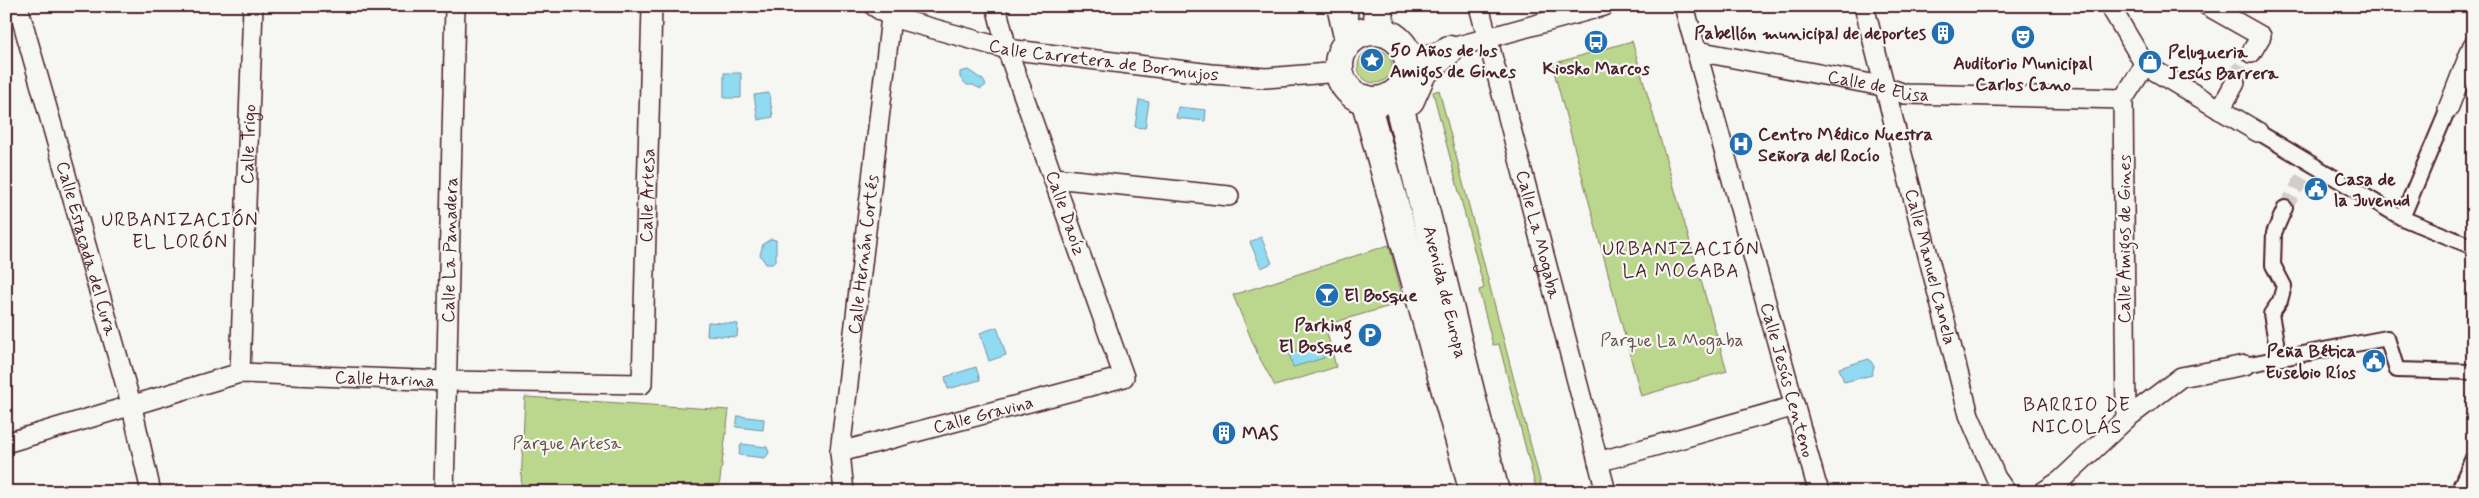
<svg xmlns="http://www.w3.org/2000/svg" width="2479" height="498" font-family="Mynerve,sans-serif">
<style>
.green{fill:#bbd68d;stroke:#827a5c}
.water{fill:#91dbf2;stroke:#7590a2}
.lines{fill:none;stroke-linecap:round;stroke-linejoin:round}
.pedestrian-tunnel{stroke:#d4cbca;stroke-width:14;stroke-dasharray:14 7;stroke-linecap:butt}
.minor-tunnel{stroke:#d4cbca;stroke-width:19;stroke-dasharray:19 9;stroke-linecap:butt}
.pedestrian-casing{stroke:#4a1f2b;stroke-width:18}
.minor-casing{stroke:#4a1f2b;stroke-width:22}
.secondary-casing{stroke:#4a1f2b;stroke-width:31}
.pedestrian{stroke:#f6f6f2;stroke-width:14}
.minor{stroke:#f6f6f2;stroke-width:19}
.secondary{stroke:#f6f6f2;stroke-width:28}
.labels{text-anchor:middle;stroke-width:4.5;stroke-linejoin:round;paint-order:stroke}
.poi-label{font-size:18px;font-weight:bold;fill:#4a1f2b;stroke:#f6f6f2;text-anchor:start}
.street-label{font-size:18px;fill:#4a1f2b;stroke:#f6f6f2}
.park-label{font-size:18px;fill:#664d44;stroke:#f6f6f2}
.neighbourhood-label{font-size:19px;letter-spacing:1px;fill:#4a1f2b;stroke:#f6f6f2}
</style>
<rect width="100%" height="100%" fill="#f6f6f2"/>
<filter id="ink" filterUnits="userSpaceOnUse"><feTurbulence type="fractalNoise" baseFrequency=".02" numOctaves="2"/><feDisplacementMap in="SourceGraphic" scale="10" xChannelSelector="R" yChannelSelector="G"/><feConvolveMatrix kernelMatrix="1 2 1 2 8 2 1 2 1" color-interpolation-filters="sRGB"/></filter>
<g filter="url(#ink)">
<!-- green -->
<path class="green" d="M1632,41L1727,371L1641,396L1552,64Z
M1358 66a17 17 0 1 1 34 0a17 17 0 1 1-34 0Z
M1439,90L1543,492H1537L1499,344L1493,345L1479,290L1484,288L1433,92Z
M1389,245L1404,302L1325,325L1336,367L1275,386L1258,355L1233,295Z
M525,397L729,410L719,487L664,485H521Z"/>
<!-- water -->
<path class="water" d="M968,70L983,80L986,85L981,89L973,85H967L960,78V72Z
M724,73H741V98H724Z
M769,93L773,117L758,120L754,95Z
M1139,100L1149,102L1145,128L1135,127Z
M1178,107L1206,110L1205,121L1176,118Z
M1261,237L1272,263L1261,268L1250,242Z
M771,239L776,240V261L772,264H766L760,255L763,244Z
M708,322L738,324L737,337L707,335Z
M997,327L1006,355L989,361L980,333Z
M1321,344L1324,358L1293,367L1289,353Z
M1869,359L1874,366L1872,375L1844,382L1839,368Z
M976,367L980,380L948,389L945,377Z
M738,416L764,419L763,430L736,427Z
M741,444L767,447L769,453L765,458L739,455Z"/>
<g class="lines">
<!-- pedestrian-tunnel -->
<path class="pedestrian-tunnel" d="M2285,208L2311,163"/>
<!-- minor-tunnel -->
<path class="minor-tunnel" d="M2235,83L2251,53"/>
<!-- pedestrian casing -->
<g class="pedestrian-casing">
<path id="pedestrian" d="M2258,132L2402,218L2473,247
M2402,218L2448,109
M2279,358L2271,314L2280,301L2284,286L2273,265L2274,233L2285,208
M2245,365L2387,338L2397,370L2473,372
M2458,492L2473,458"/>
</g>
<!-- minor casing -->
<g class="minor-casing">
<g id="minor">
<path id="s1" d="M18,6L132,407L151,492"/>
<path id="s2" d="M874,6L891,17L1007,49L1211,74L1266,78L1340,72"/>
<path id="s3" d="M1479,6L1606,492"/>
<path id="s4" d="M1684,6L1816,483L1820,492"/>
<path id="s5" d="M1864,6L1969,415L1996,478L2006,492"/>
<path d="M2110,6L2145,65L2258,132"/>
<path d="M2208,6L2261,36L2251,53"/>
<path id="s6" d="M1697,51L1882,86L1905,94L2123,99"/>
<path d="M1408,60L1604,6"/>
<path d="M2448,109L2473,45"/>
<path d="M2220,110L2235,83"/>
<path d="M1054,178L1229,196"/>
<path id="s7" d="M240,373L253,6"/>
<path d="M2126,419L2123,99L2145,65"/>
<path id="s8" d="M6,443L240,373L446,381L642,384L652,6"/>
<path id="s9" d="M840,452L1124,377L1007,49L996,6"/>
<path d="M1598,462L1795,406"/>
<path id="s10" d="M444,492L455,6"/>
<path id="s11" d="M844,492L840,452L891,17"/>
<path d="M2043,492L2060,481L2126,419L2181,377L2245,365"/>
</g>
</g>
<!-- secondary casing -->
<g class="secondary-casing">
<g id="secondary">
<path d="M1341,6L1349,41"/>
<path d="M1376,6L1383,32"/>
<circle cx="1374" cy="66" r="35"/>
<path id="s12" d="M1396,93L1495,492"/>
<path d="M1365,99L1474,492"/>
<path d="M1410,100L1422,73L1449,50"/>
</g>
</g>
<!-- pedestrian -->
<use href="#pedestrian" class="pedestrian"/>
<!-- minor -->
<use href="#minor" class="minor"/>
<!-- secondary -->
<use href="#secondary" class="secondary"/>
</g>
</g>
<!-- icons -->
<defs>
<g id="building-disc" transform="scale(1.25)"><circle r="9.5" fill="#1f6fb2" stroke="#f6f6f2"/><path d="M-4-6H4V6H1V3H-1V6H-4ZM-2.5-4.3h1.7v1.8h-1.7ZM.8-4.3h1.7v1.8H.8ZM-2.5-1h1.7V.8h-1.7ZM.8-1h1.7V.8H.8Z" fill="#fff"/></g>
<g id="theatre-disc" transform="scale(1.25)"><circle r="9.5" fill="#1f6fb2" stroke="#f6f6f2"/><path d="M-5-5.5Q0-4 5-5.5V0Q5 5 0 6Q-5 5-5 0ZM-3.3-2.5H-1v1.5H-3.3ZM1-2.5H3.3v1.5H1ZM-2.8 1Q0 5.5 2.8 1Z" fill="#fff"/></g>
<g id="bus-disc" transform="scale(1.25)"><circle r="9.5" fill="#1f6fb2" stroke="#f6f6f2"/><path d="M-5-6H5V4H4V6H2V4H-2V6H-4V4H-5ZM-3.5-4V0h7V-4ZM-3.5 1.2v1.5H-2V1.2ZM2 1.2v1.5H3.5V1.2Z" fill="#fff"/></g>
<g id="sight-disc" transform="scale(1.25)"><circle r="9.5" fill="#1f6fb2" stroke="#f6f6f2"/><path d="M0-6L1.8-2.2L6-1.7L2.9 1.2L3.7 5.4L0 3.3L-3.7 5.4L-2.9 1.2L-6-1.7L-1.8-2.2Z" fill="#fff"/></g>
<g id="shop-disc" transform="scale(1.25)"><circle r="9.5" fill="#1f6fb2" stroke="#f6f6f2"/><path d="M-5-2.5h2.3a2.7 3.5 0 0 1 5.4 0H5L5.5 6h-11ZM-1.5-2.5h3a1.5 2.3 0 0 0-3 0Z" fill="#fff"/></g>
<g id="hospital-disc" transform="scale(1.25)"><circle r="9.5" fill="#1f6fb2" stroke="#f6f6f2"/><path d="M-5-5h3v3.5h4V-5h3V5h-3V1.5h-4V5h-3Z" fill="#fff"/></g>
<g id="civic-disc" transform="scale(1.25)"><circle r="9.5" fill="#1f6fb2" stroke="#f6f6f2"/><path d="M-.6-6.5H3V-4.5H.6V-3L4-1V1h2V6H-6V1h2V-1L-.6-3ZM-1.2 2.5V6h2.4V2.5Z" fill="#fff"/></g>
<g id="bar-disc" transform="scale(1.25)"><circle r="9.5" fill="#1f6fb2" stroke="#f6f6f2"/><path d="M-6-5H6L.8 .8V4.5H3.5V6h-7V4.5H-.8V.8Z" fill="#fff"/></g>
<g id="parking-disc" transform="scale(1.25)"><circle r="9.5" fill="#1f6fb2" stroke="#f6f6f2"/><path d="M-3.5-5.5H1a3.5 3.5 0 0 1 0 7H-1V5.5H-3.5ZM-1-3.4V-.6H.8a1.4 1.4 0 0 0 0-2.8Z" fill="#fff"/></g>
</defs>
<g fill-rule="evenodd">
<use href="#building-disc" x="1943" y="33"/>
<use href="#theatre-disc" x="2023" y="37"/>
<use href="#bus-disc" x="1596" y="42"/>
<use href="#sight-disc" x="1372" y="60"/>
<use href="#shop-disc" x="2150" y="62"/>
<use href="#hospital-disc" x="1741" y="144"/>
<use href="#civic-disc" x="2316" y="189"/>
<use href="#bar-disc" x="1327" y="295"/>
<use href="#parking-disc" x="1370" y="335"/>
<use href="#civic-disc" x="2374" y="361"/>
<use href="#building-disc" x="1224" y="433"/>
</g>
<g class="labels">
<!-- poi labels -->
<g class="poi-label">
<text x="1926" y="39" text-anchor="end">Pabellón municipal de deportes</text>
<text x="1390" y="56">50 Años de los<tspan x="1390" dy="21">Amigos de Gines</tspan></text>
<text x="2168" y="58">Peluqueria<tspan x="2168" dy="21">Jesús Barrera</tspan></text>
<text x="2023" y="69" text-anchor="middle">Auditorio Municipal<tspan x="2023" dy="21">Carlos Cano</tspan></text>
<text x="1596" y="74" text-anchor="middle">Kiosko Marcos</text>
<text x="1758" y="140">Centro Médico Nuestra<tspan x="1758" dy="21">Señora del Rocío</tspan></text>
<text x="2334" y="185">Casa de<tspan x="2334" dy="21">la Juvenud</tspan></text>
<text x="1344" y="301">El Bosque</text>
<text x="1352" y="331" text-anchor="end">Parking<tspan x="1352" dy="21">El Bosque</tspan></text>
<text x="2356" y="357" text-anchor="end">Peña Bética<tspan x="2356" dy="21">Eusebio Ríos</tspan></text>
<text x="1242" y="439">MAS</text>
</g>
<!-- street labels -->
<g class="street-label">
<text dy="6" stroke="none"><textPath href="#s2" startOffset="238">Calle Carretera de Bormujos</textPath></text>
<text dy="6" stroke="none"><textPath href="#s6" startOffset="185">Calle de Elisa</textPath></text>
<text dy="6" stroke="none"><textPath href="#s7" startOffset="229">Calle Trigo</textPath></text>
<text dy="6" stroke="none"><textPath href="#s8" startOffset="835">Calle Artesa</textPath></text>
<text transform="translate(1066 213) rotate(71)" y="6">Calle Daoíz</text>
<text dy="6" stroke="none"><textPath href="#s3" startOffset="236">Calle La Mogaba</textPath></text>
<text transform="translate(2124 239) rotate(-90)" y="6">Calle Amigos de Gines</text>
<text dy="6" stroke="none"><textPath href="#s1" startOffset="252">Calle Estacada del Cura</textPath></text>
<text dy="6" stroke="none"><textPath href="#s10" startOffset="242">Calle La Panadera</textPath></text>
<text dy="6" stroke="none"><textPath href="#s11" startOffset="239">Calle Hernán Cortés</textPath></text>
<text dy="6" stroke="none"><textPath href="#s5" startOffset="269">Calle Manuel Canela</textPath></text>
<text dy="6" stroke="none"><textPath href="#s12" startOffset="205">Avenida de Europa</textPath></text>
<text dy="6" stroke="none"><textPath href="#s8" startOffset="389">Calle Harina</textPath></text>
<text dy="6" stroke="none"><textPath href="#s4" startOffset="388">Calle Jesús Centeno</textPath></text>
<text dy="6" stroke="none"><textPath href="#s9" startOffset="148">Calle Gravina</textPath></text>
</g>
<!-- park labels -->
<g class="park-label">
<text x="1672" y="346">Parque La Mogaba</text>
<text x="567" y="449">Parque Artesa</text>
</g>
<!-- neighbourhood labels -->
<g class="neighbourhood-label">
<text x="180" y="226">URBANIZACIÓN<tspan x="180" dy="22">EL LORÓN</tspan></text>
<text x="1681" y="255">URBANIZACIÓN<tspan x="1681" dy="22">LA MOGABA</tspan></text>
<text x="2077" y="411">BARRIO DE<tspan x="2077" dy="22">NICOLÁS</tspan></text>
</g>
</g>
<!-- margin -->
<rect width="2479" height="498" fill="none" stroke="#f6f6f2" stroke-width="25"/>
<rect x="12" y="12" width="2454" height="473" fill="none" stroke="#4a1f2b" stroke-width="2" filter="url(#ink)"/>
</svg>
